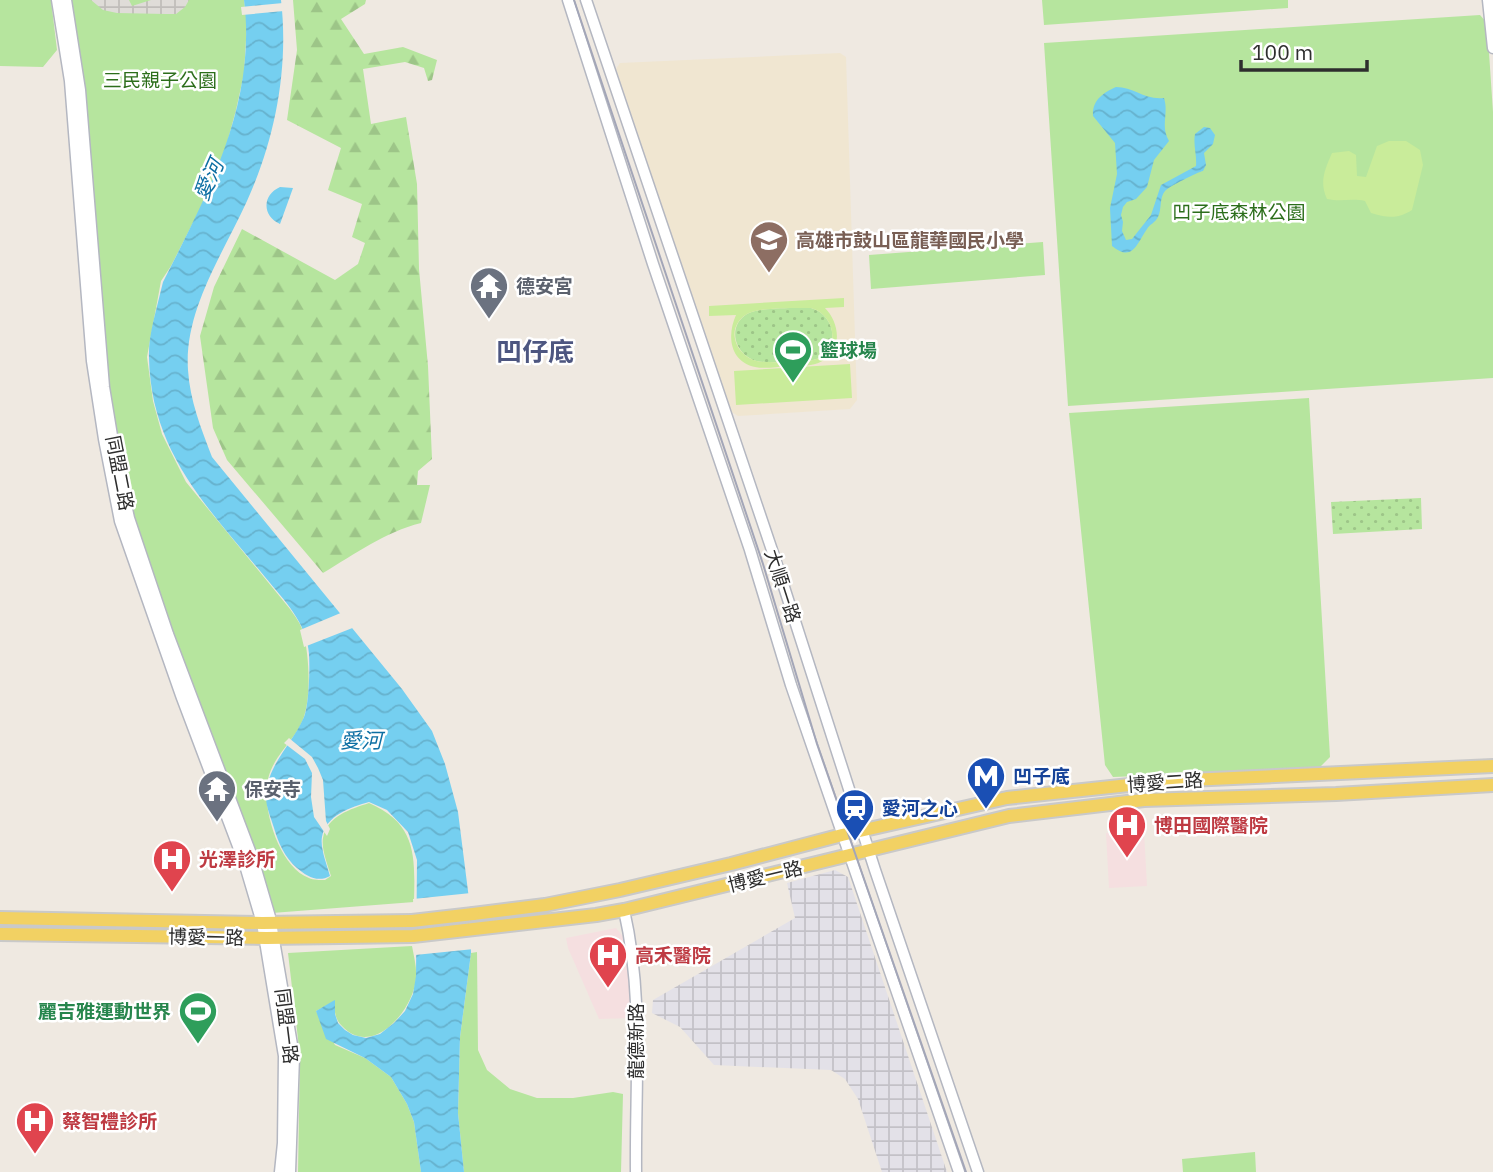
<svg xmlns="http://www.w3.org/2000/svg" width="1493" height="1172" font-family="'IBM Plex Sans','Noto Sans TC',sans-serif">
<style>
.industrial{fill:url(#industrial-grid)}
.education{fill:#f0e6d1}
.medical{fill:#f5dfe0}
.grass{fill:url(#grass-dots)}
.forest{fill:url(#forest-firs)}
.park{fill:#b6e59e}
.pitch{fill:#c9ec9a;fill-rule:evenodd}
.plaza{fill:url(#plaza-grid)}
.water{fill:url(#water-waves)}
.pier{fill:#efe9e1}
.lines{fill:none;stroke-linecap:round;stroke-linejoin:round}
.minor-casing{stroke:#b4b7c1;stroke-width:13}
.major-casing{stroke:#c9c9c9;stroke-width:16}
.minor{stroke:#fff;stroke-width:10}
.major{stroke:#f2d163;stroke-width:12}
.tram{stroke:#a3a6b8;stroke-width:2}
.major-bridge-casing{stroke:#c9c9c9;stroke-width:16;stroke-linecap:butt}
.major-bridge{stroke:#f2d163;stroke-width:12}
.labels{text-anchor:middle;stroke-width:5;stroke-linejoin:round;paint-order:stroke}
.park-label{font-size:19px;fill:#2c6e1b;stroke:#fff}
.education-label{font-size:19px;font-weight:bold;fill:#785e54;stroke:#fff;text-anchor:start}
.worship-label{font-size:19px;font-weight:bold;fill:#5b616d;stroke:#fff;text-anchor:start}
.leisure-label{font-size:19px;font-weight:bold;fill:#27864d;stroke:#fff;text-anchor:start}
.street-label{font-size:19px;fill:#2e2e2e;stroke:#fff}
.transit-label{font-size:19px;font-weight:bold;fill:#164399;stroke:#fff;text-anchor:start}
.health-label{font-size:19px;font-weight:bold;fill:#be3a42;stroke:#fff;text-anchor:start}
.water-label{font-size:21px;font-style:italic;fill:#0d6fa3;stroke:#fff}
.district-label{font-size:26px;font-weight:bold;fill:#4d5680;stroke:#fff}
</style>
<defs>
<pattern id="industrial-grid" width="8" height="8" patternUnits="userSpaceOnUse" patternTransform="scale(1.75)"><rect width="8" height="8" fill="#e3e1e8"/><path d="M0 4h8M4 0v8" fill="none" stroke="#c3c1c7"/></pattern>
<pattern id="grass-dots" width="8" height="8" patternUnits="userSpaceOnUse" patternTransform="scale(1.75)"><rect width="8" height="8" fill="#b6e59e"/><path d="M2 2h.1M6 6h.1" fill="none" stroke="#9dc588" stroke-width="1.8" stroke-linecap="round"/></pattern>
<pattern id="forest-firs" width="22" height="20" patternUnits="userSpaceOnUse" patternTransform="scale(1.75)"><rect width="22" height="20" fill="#b6e59e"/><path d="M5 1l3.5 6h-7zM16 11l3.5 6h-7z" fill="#9dc588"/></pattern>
<pattern id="plaza-grid" width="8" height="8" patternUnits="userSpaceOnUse" patternTransform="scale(1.75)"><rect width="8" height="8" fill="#dfdcd8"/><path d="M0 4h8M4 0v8" fill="none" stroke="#c0bdba"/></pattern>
<pattern id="water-waves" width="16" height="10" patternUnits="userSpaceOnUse" patternTransform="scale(1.75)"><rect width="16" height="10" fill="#75cff0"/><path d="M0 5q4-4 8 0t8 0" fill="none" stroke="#66b2ce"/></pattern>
</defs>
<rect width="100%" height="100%" fill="#efe9e1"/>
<!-- industrial -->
<path class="industrial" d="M835,870L848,877L947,1172H882L858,1099L845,1079L831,1070L714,1065L680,1027L652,1013L653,1000L795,918L787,883Z"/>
<!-- education -->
<path class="education" d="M840,53L846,57L857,400L850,409L738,416L730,411L616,69L620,63Z"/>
<!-- medical -->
<path class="medical" d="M1144,831L1147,886L1109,888L1106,833Z
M616,928L625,939L633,1018L599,1019L568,948L566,938Z"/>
<!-- grass -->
<path class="grass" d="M811,308C834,314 841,346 819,358C805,364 780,362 765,362C737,362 724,328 747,314C759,307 796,308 811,308Z
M1421,498L1422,529L1333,534L1331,502Z"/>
<!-- forest -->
<path class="forest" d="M293,0H366L365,4L341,19L364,54L403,47L437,60L432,80L428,81L424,68L405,62L363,69L371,124L406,117L417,184L419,269L428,366L432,459L418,471L417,485H430L421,523C385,532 355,554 323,573L227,460L213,428L200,336L214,287L242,229L335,280L358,264L365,243L352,237L362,204L328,190L341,148L287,120L297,50Z"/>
<!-- park -->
<path class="park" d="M0,0H51L57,50L43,67L0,66Z
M65,0H244L247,23L244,74L236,110L223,158L202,205L171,266L161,281L147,357L153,401L162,434L186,482L290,609C295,616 301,624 303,632C309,653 311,692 305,713C299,738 274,753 268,779C261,807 279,867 309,878C313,880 320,880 325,880L331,876C328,866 321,849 323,838C327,816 351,809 369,803C417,824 415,856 414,902L272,913L158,607L116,460Z
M1042,0H1288V8L1044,25Z
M1480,15L1487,23L1493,112V378L1068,406L1044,43Z
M1043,242L1045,275L871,289L869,255Z
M1309,398L1330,757L1318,769L1113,777L1105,765L1069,413Z
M412,946C414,957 417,968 416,979C413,1010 373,1059 342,1026C335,1019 334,1011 335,1001L316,1011L335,1045L365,1058L391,1077L407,1104L414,1122L421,1172H298L300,1056L288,953Z
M477,952L478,1050L487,1070L510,1089L537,1098H573L613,1092L623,1094L621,1172H464L458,1113L460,1037L471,953Z
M1255,1152L1256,1172H1183L1182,1159Z"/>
<!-- pitch -->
<path class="pitch" d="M1389,141H1406L1420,150L1423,165L1412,210C1398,219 1387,218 1371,213L1365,201C1352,198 1341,202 1327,199C1319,182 1325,169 1332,153L1349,151L1356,155L1357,176L1366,177L1377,146Z
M844,298V307L825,308C839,322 843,348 824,360C814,367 799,366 787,366C777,367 765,369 755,367C729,361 727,335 736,315L709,316V306ZM811,308C834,314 841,346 819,358C805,364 780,362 765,362C738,362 722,329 747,314C759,307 796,308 811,308Z
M850,364L852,398L736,405L734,371Z"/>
<!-- plaza -->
<path class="plaza" d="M91,0H129L132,6L151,0H189L185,7L176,14H166L117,13L103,10Z"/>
<!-- water -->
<path class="water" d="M244,0H281C289,68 275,139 247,201C223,254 184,310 188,370C190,401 201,428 212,457L402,689L432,731L445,764L458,812L469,899L471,953L460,1037L458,1113L464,1172H421L414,1122L407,1104L391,1077L365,1058L326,1039L316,1011L333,1001L335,1000V1014L338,1023L345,1030L353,1035L366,1038L380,1034L394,1023L405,1011L413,994L416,976L417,860L408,832L387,810L369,802C351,807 326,815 322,837C320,848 327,865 330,876C318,883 306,876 297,868C285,858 278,842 274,828C271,818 266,807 266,797C267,764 292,745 304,717C309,705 310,668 309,654C307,623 284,600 265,577C209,509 151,453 149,358C148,336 156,312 161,290L163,282C208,193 257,103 244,0Z
M1116,87C1134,87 1144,100 1164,98C1169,114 1160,126 1169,141L1154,160L1147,187L1136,199L1127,202L1123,207L1121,215L1123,222L1122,231L1126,240L1132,239L1151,215L1161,185L1196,166C1197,155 1193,145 1195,134L1204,127L1210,128L1215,135L1213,144L1204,153L1206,165L1203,171C1198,172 1168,187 1165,191C1159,198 1162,209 1158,217C1155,223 1150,224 1147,229C1137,243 1133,263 1112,246L1110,208L1117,174L1115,143L1093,116C1092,100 1103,93 1116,87Z
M280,187L293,188L280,224C262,216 262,195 280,187Z"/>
<!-- pier -->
<path class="pier" d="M283,3L284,11L242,15L241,7Z
M343,612L355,627L304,647L300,630Z
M289,738L312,757L318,768L323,780L326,821L330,829L327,836L314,817L311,797L312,773L305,759L284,743Z
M471,893L474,949L415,955L413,899Z"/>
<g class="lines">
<!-- minor casing -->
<g class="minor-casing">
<path id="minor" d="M57,0L70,81L92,361L104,439L120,521L182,698L244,862L262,923L284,1056L283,1143L280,1172
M66,0L80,90L104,387L116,460L129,518L168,634L253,859L270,917L294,1056L290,1172
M568,0L653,264L750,550L791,685L959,1172
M586,0L775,559L875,870L978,1172
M1488,0L1493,48
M624,910C644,997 635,1084 636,1172"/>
</g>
<!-- major casing -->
<g class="major-casing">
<path id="major" d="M473,914L545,905L620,890L731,864L842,835L1007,798L1167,781L1493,766
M0,918L262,923L412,921
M0,934L266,938L413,936L596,915L624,910L1009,816L1144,800L1336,794L1493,785"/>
</g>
<!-- minor -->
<use href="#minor" class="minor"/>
<!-- major -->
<use href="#major" class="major"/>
<!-- tram -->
<path class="tram" d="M574,0L763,564L817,744L966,1172"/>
<!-- major-bridge casing -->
<g class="major-bridge-casing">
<path id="major-bridge" d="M412,921L473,914"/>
</g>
<!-- major-bridge -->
<use href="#major-bridge" class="major-bridge"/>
</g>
<!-- icons -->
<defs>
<g id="school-pin" transform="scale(2.0125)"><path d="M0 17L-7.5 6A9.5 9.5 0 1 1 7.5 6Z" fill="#8d6e63" stroke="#fff"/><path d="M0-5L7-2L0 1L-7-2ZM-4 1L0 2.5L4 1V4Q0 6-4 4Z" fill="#fff"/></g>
<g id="temple-pin" transform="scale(2.0125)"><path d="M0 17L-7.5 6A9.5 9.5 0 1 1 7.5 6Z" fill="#6b7280" stroke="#fff"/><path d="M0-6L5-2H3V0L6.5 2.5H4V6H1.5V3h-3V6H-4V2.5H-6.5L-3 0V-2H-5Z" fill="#fff"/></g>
<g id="stadium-pin" transform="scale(2.0125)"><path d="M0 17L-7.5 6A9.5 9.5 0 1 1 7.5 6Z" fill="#2e9e5b" stroke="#fff"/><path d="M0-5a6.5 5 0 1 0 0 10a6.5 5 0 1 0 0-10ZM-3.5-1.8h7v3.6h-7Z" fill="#fff"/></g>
<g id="metro-pin" transform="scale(2.0125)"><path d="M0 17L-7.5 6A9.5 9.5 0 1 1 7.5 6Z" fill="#1a4fb4" stroke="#fff"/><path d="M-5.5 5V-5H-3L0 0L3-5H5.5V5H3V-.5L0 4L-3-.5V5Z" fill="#fff"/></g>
<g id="station-pin" transform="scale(2.0125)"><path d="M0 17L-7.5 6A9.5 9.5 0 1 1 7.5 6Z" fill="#1a4fb4" stroke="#fff"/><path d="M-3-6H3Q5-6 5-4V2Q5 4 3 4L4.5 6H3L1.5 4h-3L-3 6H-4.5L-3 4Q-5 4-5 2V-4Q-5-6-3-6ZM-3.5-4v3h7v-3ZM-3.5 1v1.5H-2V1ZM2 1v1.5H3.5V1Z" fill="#fff"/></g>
<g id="hospital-pin" transform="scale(2.0125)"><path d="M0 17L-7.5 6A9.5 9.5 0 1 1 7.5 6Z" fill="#e0444e" stroke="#fff"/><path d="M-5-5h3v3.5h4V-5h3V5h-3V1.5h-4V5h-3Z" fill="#fff"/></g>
</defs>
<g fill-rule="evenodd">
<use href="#school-pin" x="769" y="240"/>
<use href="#temple-pin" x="489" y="286"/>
<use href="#stadium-pin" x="793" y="350"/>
<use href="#metro-pin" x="986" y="776"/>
<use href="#temple-pin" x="217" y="789"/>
<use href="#station-pin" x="855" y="808"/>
<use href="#hospital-pin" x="1127" y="825"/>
<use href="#hospital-pin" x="172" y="859"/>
<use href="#hospital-pin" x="608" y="955"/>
<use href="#stadium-pin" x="198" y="1011"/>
<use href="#hospital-pin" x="35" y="1121"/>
</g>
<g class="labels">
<!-- park labels -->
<g class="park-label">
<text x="160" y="87">三民親子公園</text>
<text x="1239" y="219">凹子底森林公園</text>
</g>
<!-- education labels -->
<g class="education-label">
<text x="796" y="247">高雄市鼓山區龍華國民小學</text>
</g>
<!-- worship labels -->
<g class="worship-label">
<text x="516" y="293">德安宮</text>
<text x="244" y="796">保安寺</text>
</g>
<!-- leisure labels -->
<g class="leisure-label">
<text x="820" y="357">籃球場</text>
<text x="171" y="1018" text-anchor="end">麗吉雅運動世界</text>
</g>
<!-- street labels -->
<g class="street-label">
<text transform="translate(120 473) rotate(79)" y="7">同盟二路</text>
<text transform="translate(783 586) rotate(72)" y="7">大順一路</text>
<text transform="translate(1165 782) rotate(-4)" y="7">博愛二路</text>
<text transform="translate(765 876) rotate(-14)" y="7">博愛一路</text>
<text transform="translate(206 937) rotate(1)" y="7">博愛一路</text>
<text transform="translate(287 1026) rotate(83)" y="7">同盟一路</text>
<text transform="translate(636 1041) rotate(-90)" y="7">龍德新路</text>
</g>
<!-- transit labels -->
<g class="transit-label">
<text x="1013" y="783">凹子底</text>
<text x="882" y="815">愛河之心</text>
</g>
<!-- health labels -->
<g class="health-label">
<text x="1154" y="832">博田國際醫院</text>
<text x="199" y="866">光澤診所</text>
<text x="635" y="962">高禾醫院</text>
<text x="62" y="1128">蔡智禮診所</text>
</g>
<!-- water labels -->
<g class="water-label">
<text transform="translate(209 180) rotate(-66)" y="7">愛河</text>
<text x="361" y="748">愛河</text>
</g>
<!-- district labels -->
<g class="district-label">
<text x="535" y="361">凹仔底</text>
</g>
</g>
<!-- scale -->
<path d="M1241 60v10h126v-10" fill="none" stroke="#2e2e2e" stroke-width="3.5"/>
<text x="1252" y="60" font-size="21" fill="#2e2e2e" stroke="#ffffff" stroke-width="5" paint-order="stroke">100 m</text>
</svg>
